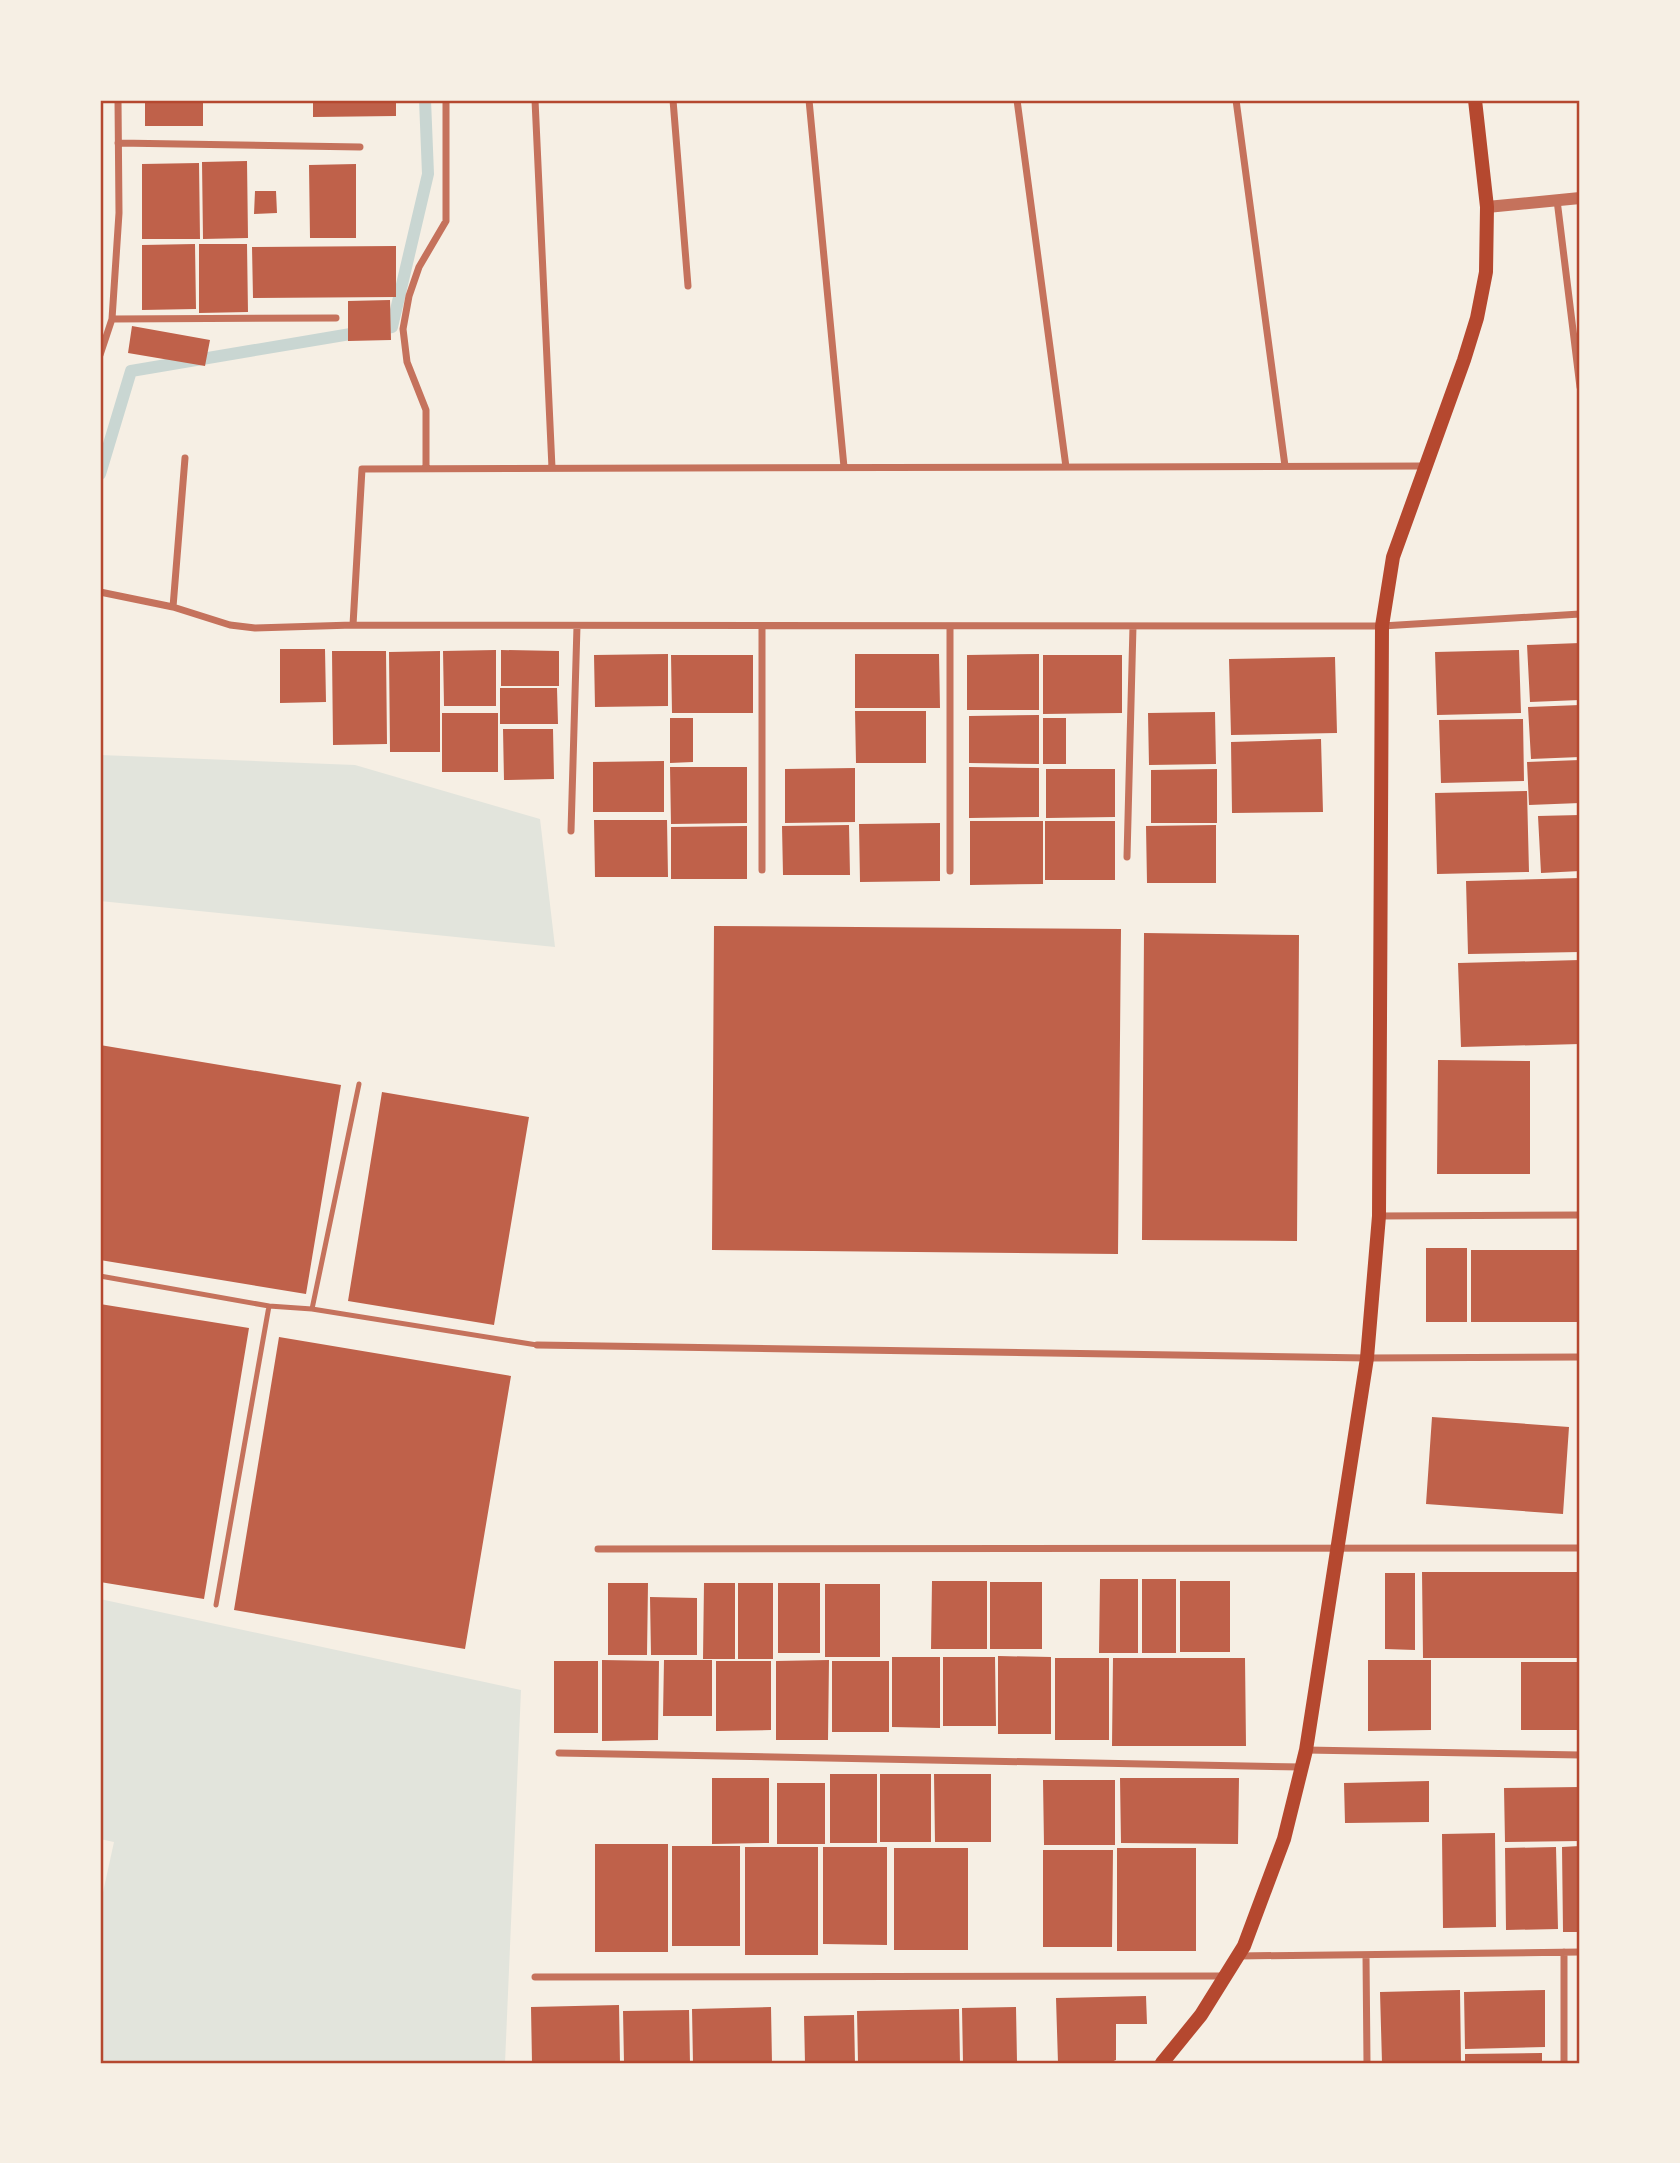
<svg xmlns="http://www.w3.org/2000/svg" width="1680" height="2163" font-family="Ubuntu,sans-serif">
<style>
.green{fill:#e2e4dc}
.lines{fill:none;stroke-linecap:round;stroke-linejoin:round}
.stream{stroke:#c9d6d2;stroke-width:12}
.building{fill:#bf614a}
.service{stroke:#c5725c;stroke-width:5}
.minor{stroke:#c5725c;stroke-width:7}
.tertiary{stroke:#c5725c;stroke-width:12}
.secondary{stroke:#b5482f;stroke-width:14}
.neatline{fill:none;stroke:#b5482f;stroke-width:2.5}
</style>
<rect width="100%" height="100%" fill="#f6efe4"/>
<!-- green -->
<path class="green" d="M100,755L355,765L540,819L555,947L100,901Z
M100,1599L521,1690L505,2063H100V1906L114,1842L100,1839Z"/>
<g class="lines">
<!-- stream -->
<path class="stream" d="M100,474L131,371L392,327L428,174L425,100"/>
</g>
<!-- building -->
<path class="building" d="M145,100H203V126H145Z
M313,100H396V116L313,117Z
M247,161L248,238L203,239L202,162Z
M199,163L200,239H142V164Z
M356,164V238H310L309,165Z
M255,191H276L277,213L254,214Z
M195,244L196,309L142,310V245Z
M199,244H247L248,312L199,313Z
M396,246V297L253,298L252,247Z
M390,300L391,340L348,341V301Z
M132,326L210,340L205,366L128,353Z
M1580,643V700L1530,702L1527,645Z
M280,649H325L326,702L280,703Z
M496,650V706H444L443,651Z
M501,650L559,651V686H501Z
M1519,650L1521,713L1437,715L1435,652Z
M332,651H386L387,744L333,745Z
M440,651V752H390L389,652Z
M668,654V706L595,707L594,655Z
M855,654H939L940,708H855Z
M1039,654V710H967V655Z
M671,655H753V713H672Z
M1043,655H1122V713L1043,714Z
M1335,657L1337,733L1231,735L1229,659Z
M500,688H557L558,724H500Z
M1580,705V757L1531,759L1528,707Z
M855,711H926V763H856Z
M1215,712L1216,764L1149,765L1148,713Z
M442,713H498V772H442Z
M1039,715V764L969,763V716Z
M670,718H693V762L670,763Z
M1043,718H1066V764H1043Z
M1523,719L1524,781L1441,783L1439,720Z
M503,729H553L554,779L504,780Z
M1321,739L1323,812L1232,813L1231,742Z
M1580,760V803L1529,805L1527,762Z
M664,761V812H593V762Z
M670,767H747V823L671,824Z
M969,767L1039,768V817L969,818Z
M855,768V822L785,823V769Z
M1046,769H1115V817L1046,818Z
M1217,769V823H1151V770Z
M1527,791L1529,872L1437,874L1435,793Z
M1580,815V871L1541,873L1538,816Z
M594,820H667L668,877H595Z
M970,821H1043V884L970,885Z
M1045,821H1115V880H1045Z
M940,823V881L860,882L859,824Z
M849,825L850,875H783L782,826Z
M1216,825V883H1147L1146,826Z
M747,826V879H671V827Z
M1580,878V952L1468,954L1466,881Z
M714,926L1121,929L1118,1254L712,1250Z
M1144,933L1299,935L1297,1241L1142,1240Z
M1580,960V1044L1461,1047L1458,963Z
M100,1045L341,1085L306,1294L100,1260Z
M1438,1060L1530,1061V1174H1437Z
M382,1092L529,1117L494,1325L348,1301Z
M1426,1248H1467V1322H1426Z
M1471,1250H1580V1322H1471Z
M100,1304L249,1328L204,1599L100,1582Z
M279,1337L511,1376L465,1649L234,1610Z
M1432,1417L1569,1427L1563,1514L1426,1504Z
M1422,1572H1579V1658H1423Z
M1385,1573H1415V1650L1385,1649Z
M1100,1579H1138V1653H1099Z
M1142,1579H1176V1653H1142Z
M932,1581H987V1649H931Z
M1180,1581H1230V1652H1180Z
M990,1582H1042V1649H990Z
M608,1583H648L647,1655H608Z
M704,1583H735V1659H703Z
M738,1583H773V1659H738Z
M778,1583H820V1653H778Z
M825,1584H880V1657H825Z
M650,1597L697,1598V1655H651Z
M998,1656L1051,1657V1734H998Z
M892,1657H940V1728L892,1727Z
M943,1657H995L996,1726H943Z
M1055,1658H1109V1740H1055Z
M1113,1658H1245L1246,1746H1112Z
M602,1660L659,1661L658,1740L602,1741Z
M664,1660H712V1716H663Z
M829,1660L828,1740H776V1661Z
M1368,1660H1431V1730L1368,1731Z
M554,1661H598V1733H554Z
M716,1661H771V1730L716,1731Z
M832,1661H889V1732H832Z
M1521,1662H1580V1730H1521Z
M830,1774H877V1843H830Z
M880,1774H931V1842H880Z
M934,1774H991V1842H935Z
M712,1778H769V1843L712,1844Z
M1120,1778H1239L1238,1844L1121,1843Z
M1043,1780H1115V1845H1044Z
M1429,1781V1822L1345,1823L1344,1783Z
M777,1783H825V1844H777Z
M1580,1787V1841L1505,1842L1504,1788Z
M1495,1833L1496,1927L1443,1928L1442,1834Z
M595,1844H668V1952H595Z
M672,1846H740V1946H672Z
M1580,1846V1932H1563L1562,1847Z
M745,1847H818V1955H745Z
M823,1847H887V1945L823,1944Z
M1556,1847L1558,1929L1506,1930L1505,1848Z
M894,1848H968V1950H894Z
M1117,1848H1196V1951H1117Z
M1043,1850H1113L1112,1947H1043Z
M1460,1990L1461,2063H1382L1380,1992Z
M1545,1990V2047L1465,2049L1464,1992Z
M1146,1996L1147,2024H1116V2060L1109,2063H1058L1056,1998Z
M619,2005L620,2063H532L531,2007Z
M771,2007L772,2063H693L692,2009Z
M1016,2007L1017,2062L963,2063L962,2008Z
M959,2009L960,2063H858L857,2011Z
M689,2010L690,2063H624L623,2011Z
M854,2015L855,2063H805L804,2016Z
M1542,2053V2063H1465V2054Z"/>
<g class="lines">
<!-- service -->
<path class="service" d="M100,1276L269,1306L312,1309L537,1345
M312,1309L359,1084
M216,1605L269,1306"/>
<!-- minor -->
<path class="minor" d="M535,100L552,468
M673,100L688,286
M809,100L844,467
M1017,100L1066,467
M1236,100L1285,466
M118,143L360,147
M1557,200L1580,387
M112,319L336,318
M100,355L112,319L119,213L118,100
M426,469V410L407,362L403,329L409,296L419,267L446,221V100
M100,592L173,607L230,625L255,628L353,625L1382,626L1580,614
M173,607L185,458
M353,625L362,469L1426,466
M571,831L577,626
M1127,857L1133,626
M762,870V626
M950,871V626
M1379,1216L1580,1215
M537,1345L1367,1358L1580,1357
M598,1549L1580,1548
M1306,1750L1580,1755
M559,1753L1302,1767
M1564,1952V2063
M1366,1955L1367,2063
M1238,1956L1580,1952
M535,1977L1224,1976"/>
<!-- tertiary -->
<path class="tertiary" d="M1487,207L1580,198"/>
<!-- secondary -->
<path class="secondary" d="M1162,2063L1201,2015L1244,1946L1284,1839L1306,1750L1367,1358L1379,1216L1382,626L1393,557L1464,360L1477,318L1486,272L1487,207L1475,100"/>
</g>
<!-- border -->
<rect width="1680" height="2163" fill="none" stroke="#f6efe4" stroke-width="203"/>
<rect x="102" y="102" width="1476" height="1960" class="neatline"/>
</svg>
